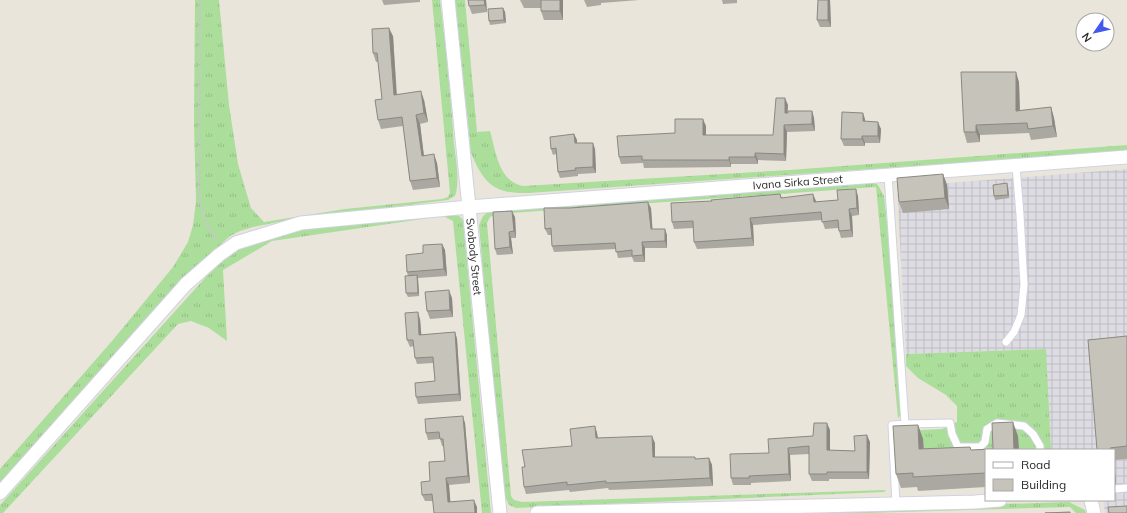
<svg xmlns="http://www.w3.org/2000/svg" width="1127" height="513" font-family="Mulish,sans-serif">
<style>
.industrial{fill:url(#industrial-grid)}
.grass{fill:url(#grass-tufts)}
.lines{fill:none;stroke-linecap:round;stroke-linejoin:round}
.service-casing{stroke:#d1d2e1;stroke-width:9}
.minor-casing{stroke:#d1d2e1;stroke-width:15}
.path{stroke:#c7c7c7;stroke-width:2.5;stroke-dasharray:3 2;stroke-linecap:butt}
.service{stroke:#fff;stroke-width:7}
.minor{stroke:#fff;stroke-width:13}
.wall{fill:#aaa8a0}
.shaded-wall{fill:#8b8882}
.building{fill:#c6c3ba;stroke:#8b8882}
.labels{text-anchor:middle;stroke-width:3;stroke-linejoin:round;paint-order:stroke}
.street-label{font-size:11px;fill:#292929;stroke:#fff}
</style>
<defs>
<pattern id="industrial-grid" width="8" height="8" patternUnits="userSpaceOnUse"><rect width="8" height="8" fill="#dedce3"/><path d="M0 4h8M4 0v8" fill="none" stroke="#bebdc3"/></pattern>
<pattern id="grass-tufts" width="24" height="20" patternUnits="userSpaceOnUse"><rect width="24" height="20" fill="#acde9b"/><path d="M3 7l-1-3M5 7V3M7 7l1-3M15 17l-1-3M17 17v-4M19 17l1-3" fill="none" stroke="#94be86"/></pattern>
</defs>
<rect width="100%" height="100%" fill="#eae5db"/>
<!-- industrial -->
<path class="industrial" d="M1127,169V513H1105L1103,500H1114V450H1051L1045,349L906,354L897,187Z"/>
<!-- grass -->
<path class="grass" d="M195,0H219L229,105L238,164L251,208L264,222L345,209L442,199L448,197L450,193L432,0H440C446,48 451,96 454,144C456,159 460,183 455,196L448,200L289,220L253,227L240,231L230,236L205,259L0,488V469L112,341L173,267L188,242L193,225L196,202L194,124Z
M455,0H465L477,132L490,131C496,151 498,181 523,186L789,170L1127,145V151L529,193C494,194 484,184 471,153Z
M875,183L878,185L884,196L891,255L901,415L898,418L876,187L498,214L490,217L487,223L511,496L514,500L522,502L886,490L884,492L516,508L509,505L505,497L501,481L479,225L483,216L489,211Z
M451,213L459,216L463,220L491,513H482L453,221L443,216L272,241L223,270L227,341L209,328L191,321L178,324L3,513H0V505L205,278L233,251L298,229Z
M1046,349L1051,450H1019L1018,436L997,450H986L943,462L897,431L942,429L957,422V406L946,395L918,378L906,366V354Z
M1069,502L1085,510L1086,513H1076L1070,507L868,513H711Z"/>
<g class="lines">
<!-- service casing -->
<g class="service-casing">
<path id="service" d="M888,175L905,424L892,425L896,504
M1006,342L1014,332L1021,315L1024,285L1020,215L1016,166
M905,424L950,423L952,434L958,447H980L985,442L987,429L997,423L1024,426L1033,434L1040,446V450
M1114,489L1127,488"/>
</g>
<!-- minor casing -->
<g class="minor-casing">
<g id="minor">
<path id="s1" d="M448,0L500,513"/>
<path id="s2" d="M0,493L186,284L219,255L236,243L301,223L469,207L1127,157"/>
<path d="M1091,500L1094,513"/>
<path d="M537,513L975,502L1000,500"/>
</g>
</g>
<!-- path -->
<path class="path" d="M200,0L199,199L205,219L216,241"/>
<!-- service -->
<use href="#service" class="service"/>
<!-- minor -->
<use href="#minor" class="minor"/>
</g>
<!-- wall -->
<path class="wall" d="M382,0H420V2L384,5Z
M486,0L487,12L472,14L469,6Z
M520,0H563V20H544L541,11V8H524Z
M584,0H639L601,3V5L587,7Z
M722,0H737V3L723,4Z
M818,0H830L831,27H820L817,20Z
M503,8L505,12L506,23L490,25L489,21Z
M393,36L397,94L424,100L428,122L420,124L424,156L437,163L440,187L413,190L410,181L403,126L381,129L378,120L382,99L378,62H376L373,53Z
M1019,82L1020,111L1051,107L1054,118L1057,137L1031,140L1029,133L980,135V142L967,143L964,132Z
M788,105L787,113L812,111L814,118L815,131L787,132L786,161L758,160V164H731V167L644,168L643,163L621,164L619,157L675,133L706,126V135H773Z
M865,119V121L881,129L880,143H865V146H844L841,139Z
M574,134L577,140V143L595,149L596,173L578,174V176L560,178L558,172L556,154L553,155L551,149Z
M943,174L947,185L949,209L903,213L899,202Z
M1008,187L1009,198L995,200L994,196Z
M780,194L782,198L816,202L838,200L858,196L859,215L852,216L853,237L841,238L839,231L838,228L825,229L822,220L753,225L754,246L697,249L694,242V228L674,229L672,222L712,201Z
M651,208L652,229L667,235V248H645V262H634L632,257L618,258L616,249L554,252L552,246L551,235H548L545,229Z
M515,217L516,238H511L513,254L497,255L495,249Z
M442,244L445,250L447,276L418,278L419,296L408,297L406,293L408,276L407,272L423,253Z
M452,298L453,317L430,319L427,311Z
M420,319L421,335L455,332L457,339L461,401L418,404L416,397L435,381L433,363L417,364L415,358L414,346L410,347L407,340Z
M1127,336V459L1114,460V450H1097Z
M465,423L470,483L449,485L450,502L477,507L433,501H425L422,495L445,461L444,446H442L440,439L428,440L426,433Z
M918,425L923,439L924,449L970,447L971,450L993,449L1018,436L1019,450H986V487L918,491L917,487L901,488L896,474Z
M595,426L597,433L598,438L655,443V457L696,459L709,458L712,465L713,486L609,490L608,488L570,492L569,490L526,494L524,487L525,467L572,446Z
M830,430V450L855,451L870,442L869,479H829V481H812L809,474V454L790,455L791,481L751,483V485H733L731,478L769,453L813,436Z
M1114,460L1116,484H1114Z"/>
<!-- shaded-wall -->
<path class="shaded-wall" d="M484,0H486L487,12L485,5Z
M560,0H563V20L560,11Z
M828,0H830L831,27L828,20Z
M503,8L505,12L506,23L504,20Z
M389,28L393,36L397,104L394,95Z
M1016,72L1019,82L1020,121L1016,111Z
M421,91L424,100L428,122L424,113Z
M785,98L788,105L787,120L785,113Z
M1051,107L1054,118L1057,137L1053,126Z
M812,111L814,118L815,131L812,124Z
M863,113L865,119V128L863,121Z
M416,115L420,124L425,165L422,156Z
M703,119L706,126V142L703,135Z
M878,122L881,129L880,143L878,136Z
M784,125L787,132L786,161L784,154Z
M976,125L980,135V142L976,132Z
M574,134L577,140V149L575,143Z
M862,136L865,143V146L862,139Z
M593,143L595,149L596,173L593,167Z
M755,153L758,160V164L755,157Z
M434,154L437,163L440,187L437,178Z
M729,157L731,164V167L729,160Z
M943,174L947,185L949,209L945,198Z
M1007,183L1008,187L1009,198L1008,195Z
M856,189L858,196L859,215L857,208Z
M813,194L816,201L817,209L814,202Z
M648,202L651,208L653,236L651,229Z
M849,209L852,216L853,237L851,230Z
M512,211L515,217L516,238L514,231Z
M750,218L753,225L754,246L752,238Z
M665,229L667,235V248L665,241Z
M509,232L511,238L513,254L510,247Z
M642,242L645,248V262L643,255Z
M442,244L445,250L447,276L444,269Z
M417,275L418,279L419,296L418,293Z
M449,290L452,298L453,317L450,310Z
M418,312L420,319L422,342L419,335Z
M455,332L457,339L461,401L459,394Z
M463,416L465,423L470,483L468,476Z
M1013,422L1018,436L1019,450H1014Z
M827,423L830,430V457L827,450Z
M918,425L923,439L924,463L919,449Z
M595,426L597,433L599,446L596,438Z
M867,435L870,442L869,479L867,472Z
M652,436L655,443V464L653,457Z
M788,448L790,455L791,481L789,474Z
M709,458L712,465L713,486L710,478Z
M1114,460L1116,484L1114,478Z
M446,478L449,485L451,509L448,502Z
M474,500L477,507V513H475Z"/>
<!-- building -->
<path class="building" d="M468,0H484L485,5L469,6Z
M541,0H560V11H541Z
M818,0H828V20H817Z
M503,8L504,20L489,21L488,9Z
M389,28L394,95L421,91L424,113L416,115L422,156L434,154L437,178L410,181L402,117L378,120L375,100L382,99L377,53H373L372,29Z
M961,72H1016V111L1051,107L1053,126L1028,129L1027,123L976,125V132H964Z
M776,98H785V113H788V111H812V124L784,125V154L755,153V157H729V160H642V156L619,157L617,136L675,133V119H703V135H773Z
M842,112L863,113V121L878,122V136H862V139H841Z
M574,134L575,143H593V167L575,168L576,170L558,172L556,148L551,149L550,137Z
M943,174L945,198L899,202L897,178Z
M1007,183L1008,195L994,196L993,185Z
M856,189L857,208L849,209L851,230L839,231L838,220L822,222L821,212L750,218L752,238L694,242L693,221L672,222L671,203L712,201L711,200L780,194L781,198L813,194L814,202L838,200L837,190Z
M648,202L651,229H665V241L642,242L643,255L632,256V250L616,252L615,243L552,246L551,228L545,229L544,208H570Z
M512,211L514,231L509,232L510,247L495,249L493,212Z
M442,244L444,269L407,272L406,255L423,253V245Z
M417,275L418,293H406L405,276Z
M449,290L450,310L427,311L425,292Z
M418,312L419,335L455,332L459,394L416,397L415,383L435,381L433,357L415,358L413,340H407L405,313Z
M1127,336V446L1110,448V450H1097L1088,340Z
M463,416L468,476L446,478L448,502L474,500L475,513H434L432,494L422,495L421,482L430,481L429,462L445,461L443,439H440L439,432L426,433L425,419Z
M1013,422L1014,450H986V473L913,477V473L896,474L893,426L918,425L919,449L970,447L971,450L993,449L992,423Z
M814,423H827V450L855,451L854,436L867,435V472H827V474H809V446L788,448L789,474L749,476V478H731L730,454L769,453L768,439L813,436Z
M595,426L596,438L652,436L653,457H695V459L709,458L710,478L606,483V481L567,485V482L524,487L522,467H525L522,450L572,446L570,429Z
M1127,506V513H1109L1108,507Z
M1070,512V513H1045Z"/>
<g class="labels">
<!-- street labels -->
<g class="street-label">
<text dy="4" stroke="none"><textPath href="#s2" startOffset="911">Ivana Sirka Street</textPath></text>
<text dy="4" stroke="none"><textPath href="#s1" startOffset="258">Svobody Street</textPath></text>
</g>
</g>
<!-- legend -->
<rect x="985" y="449" width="130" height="52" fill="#ffffff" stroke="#a9a9a9"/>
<rect x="993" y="462" width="20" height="6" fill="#ffffff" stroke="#a9a9a9"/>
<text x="1021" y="469" font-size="12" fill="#292929">Road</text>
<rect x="993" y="479" width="20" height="12" fill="#c6c3ba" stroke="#a9a9a9"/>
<text x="1021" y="489" font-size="12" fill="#292929">Building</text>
<!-- north arrow -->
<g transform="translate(1095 32) rotate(236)"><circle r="19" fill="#ffffff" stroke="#a9a9a9"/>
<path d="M0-3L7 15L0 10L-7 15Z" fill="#4457ee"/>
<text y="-6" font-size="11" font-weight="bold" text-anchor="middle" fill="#292929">N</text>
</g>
</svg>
